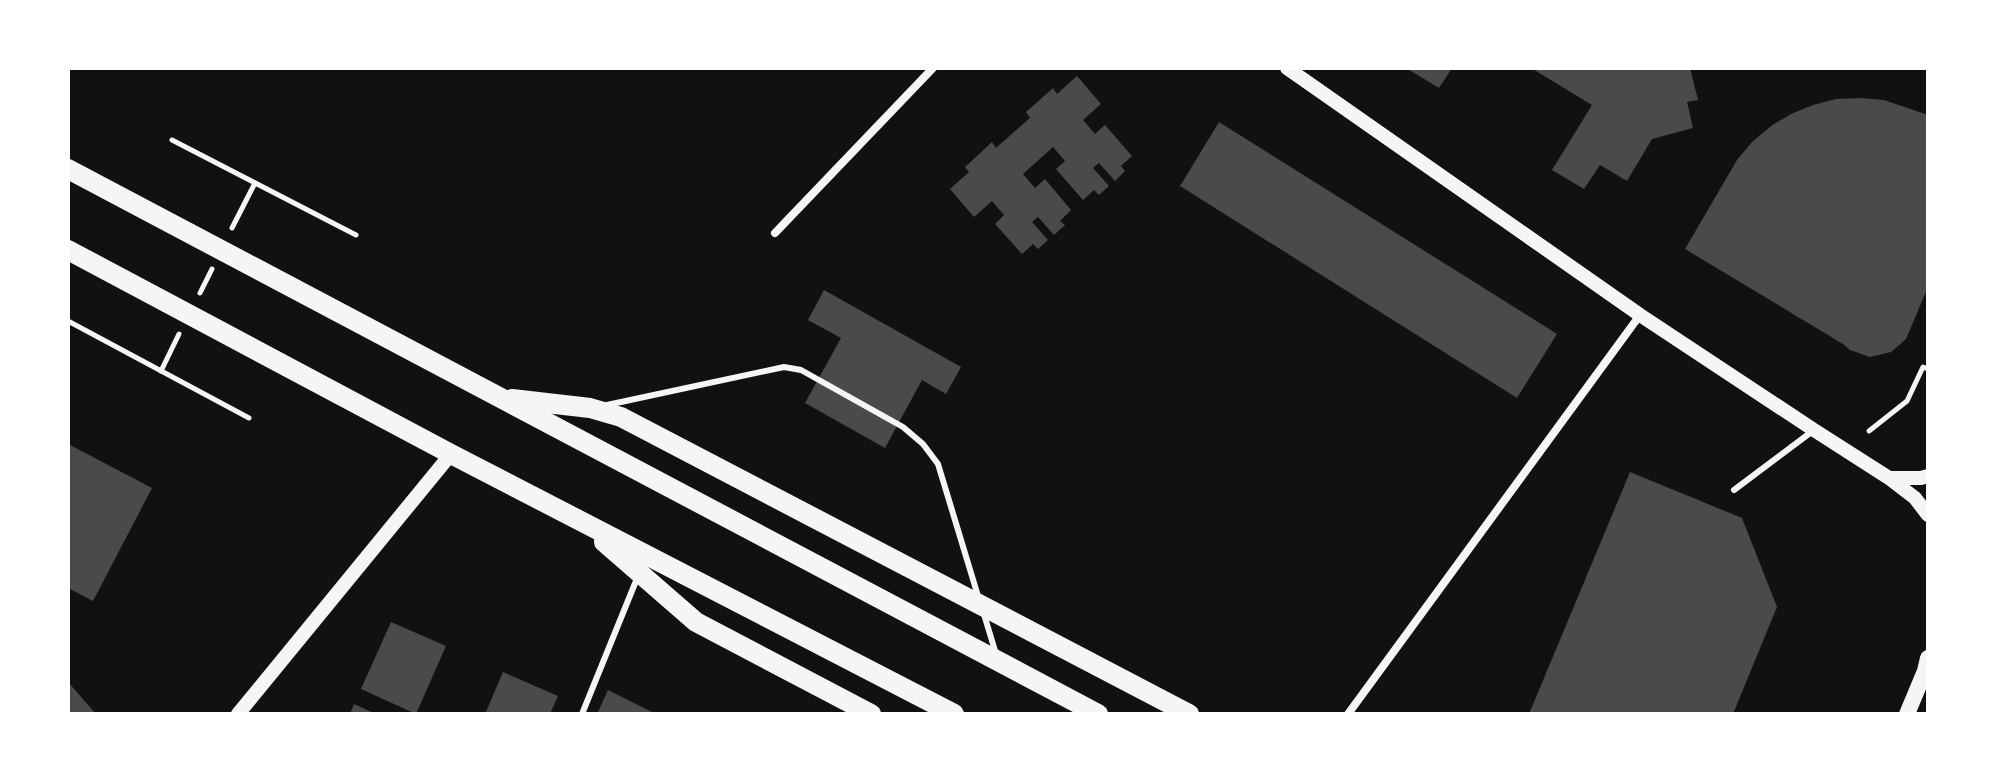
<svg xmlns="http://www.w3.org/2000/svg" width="1996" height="782" font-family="Roboto,sans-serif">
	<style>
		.building { fill: #4a4a4a }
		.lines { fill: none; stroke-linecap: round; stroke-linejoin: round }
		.path { stroke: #f5f5f5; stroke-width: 5 }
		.service { stroke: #f5f5f5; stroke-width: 6 }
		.minor { stroke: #f5f5f5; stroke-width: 8 }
		.tertiary { stroke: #f5f5f5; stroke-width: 14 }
		.secondary { stroke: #f5f5f5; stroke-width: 16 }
		.primary { stroke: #f5f5f5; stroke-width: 20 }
	</style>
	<rect width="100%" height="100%" fill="#111"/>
	<!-- building -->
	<g class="building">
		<polygon points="1406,68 1452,68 1439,88"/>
		<polygon points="1531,68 1690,68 1698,100 1687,102 1693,128 1652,139 1627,181 1600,165 1584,189 1552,170 1592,105"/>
		<polygon points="1077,76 1101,104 1083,120 1095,134 1105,125 1132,156 1121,166 1125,171 1115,181 1099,163 1093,168 1109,186 1099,195 1094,190 1083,200 1056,169 1065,161 1053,147 1023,174 1035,188 1045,179 1071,210 1060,221 1065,225 1054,235 1038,217 1032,222 1048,240 1038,249 1033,244 1022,254 995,224 1004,215 992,201 974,217 950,189 969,172 965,167 992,142 996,148 1030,118 1026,112 1053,88 1057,94"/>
		<polygon points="1860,98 1884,100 1928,115 1928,287 1906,339 1891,352 1870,357 1850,350 1843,344 1685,249 1737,160 1752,142 1771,126 1791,114 1813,105 1836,99"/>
		<polygon points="1219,122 1557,334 1517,398 1180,186"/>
		<polygon points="824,290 961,367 946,394 922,380 885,448 805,403 841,338 808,320"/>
		<polygon points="68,444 152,488 93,601 68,588"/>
		<polygon points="1630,472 1742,518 1777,607 1733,714 1529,714"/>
		<polygon points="391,622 446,646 416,714 361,689"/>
		<polygon points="503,672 558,696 550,714 485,714"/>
		<polygon points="68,682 96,714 68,714"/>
		<polygon points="608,690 656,714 597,714"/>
		<polygon points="354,704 376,714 350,714"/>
	</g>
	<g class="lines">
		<!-- path -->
		<g class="path">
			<polyline points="172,140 356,235"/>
			<polyline points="232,228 255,183"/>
			<polyline points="200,293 212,269"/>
			<polyline points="68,321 249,418"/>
			<polyline points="161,371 179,334"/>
			<polyline points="1869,431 1907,401 1923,367 1928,369"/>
		</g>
		<!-- service -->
		<g class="service">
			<polyline points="607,405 784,367 801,370 903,427 923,444 938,464 978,596"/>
			<polyline points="1734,490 1814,430"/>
			<polyline points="983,611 996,654"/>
			<polyline points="582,714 638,576"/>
		</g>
		<!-- minor -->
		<g class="minor">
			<polyline points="775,233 933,68"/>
			<polyline points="1348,714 1640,315"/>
		</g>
		<!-- tertiary -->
		<g class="tertiary">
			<polyline points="1287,68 1640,315 1814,430 1889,478 1915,498 1928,515"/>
			<polyline points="1890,478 1921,478 1928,476"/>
			<polyline points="238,714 451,454"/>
		</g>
		<!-- secondary -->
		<polyline class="secondary" points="1907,714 1925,671 1928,658"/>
		<!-- primary -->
		<g class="primary">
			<polyline points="68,169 1098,714"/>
			<polyline points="68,250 451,454 954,714"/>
			<polyline points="512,399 590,408 621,417 1189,714"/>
			<polyline points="604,542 696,622 871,714"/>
		</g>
	</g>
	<!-- border -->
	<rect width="1996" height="782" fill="none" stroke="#ffffff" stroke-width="140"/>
</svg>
